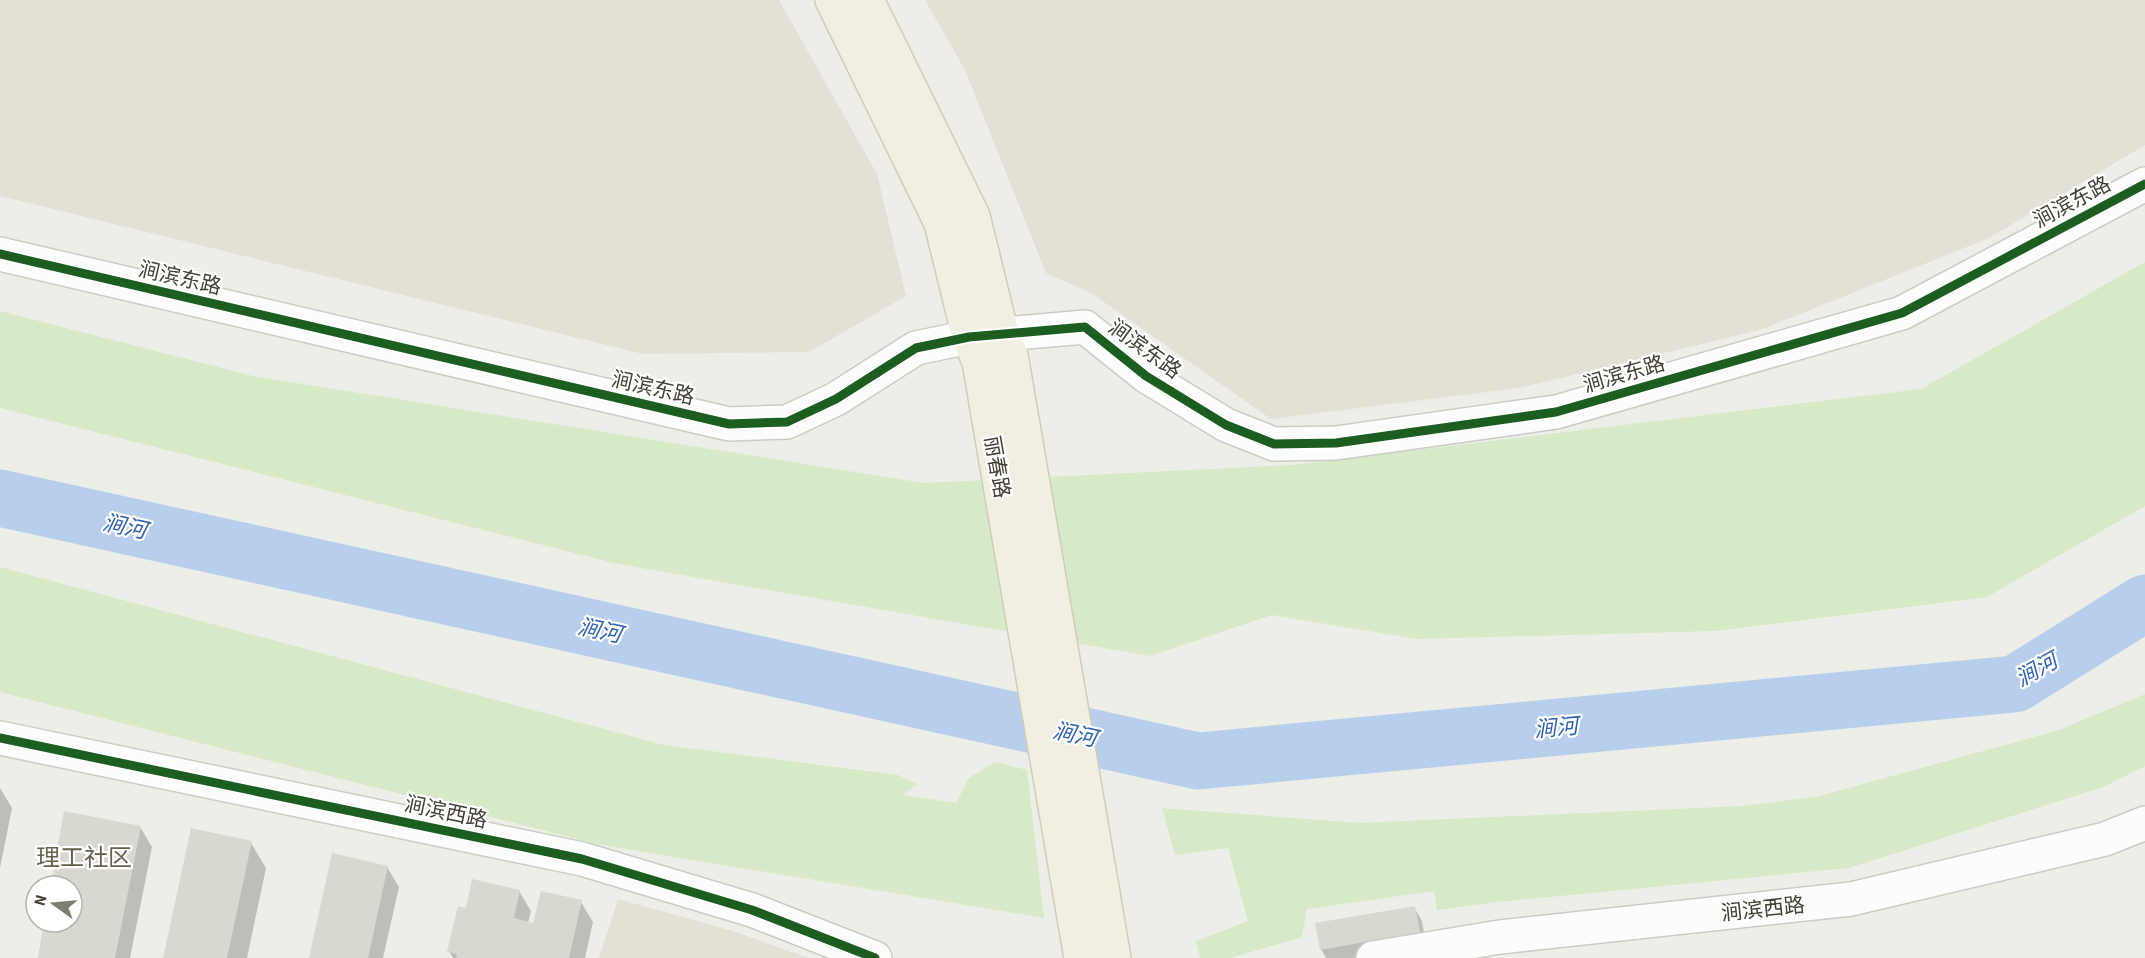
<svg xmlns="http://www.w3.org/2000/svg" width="2145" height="958" font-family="'Source Sans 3','Noto Sans SC',sans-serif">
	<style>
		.residential { fill: #e3e1d5 }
		.green { fill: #d6eac7 }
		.shadow { fill: #0003 }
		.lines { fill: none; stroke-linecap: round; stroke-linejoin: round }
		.river { stroke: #b7ceed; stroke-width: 57 }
		.building { fill: #d8d7d0 }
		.minor-casing { stroke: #cccbc5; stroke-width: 36 }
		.major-casing { stroke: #d1cdb5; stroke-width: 36 }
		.minor { stroke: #fcfcfc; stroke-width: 33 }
		.major { stroke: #f1efe2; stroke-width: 33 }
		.cycleway-casing { stroke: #fff; stroke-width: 13 }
		.cycleway { stroke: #1b5e20; stroke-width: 9 }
		.labels { text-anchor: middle; stroke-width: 4.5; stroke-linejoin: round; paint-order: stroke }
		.street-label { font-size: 21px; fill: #444034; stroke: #fff }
		.water-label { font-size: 22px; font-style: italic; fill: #2e63af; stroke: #fff }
		.quarter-label { font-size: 24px; fill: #67604b; stroke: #fff }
	</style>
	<rect width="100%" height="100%" fill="#eeeee8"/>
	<!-- residential -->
	<g class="residential">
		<polygon points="0,0 779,0 877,174 906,296 809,352 643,354 0,196"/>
		<polygon points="925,0 2145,0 2145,145 1989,238 1760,330 1519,388 1271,419 1091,293 1046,273 965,70"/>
		<polygon points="618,899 736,932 808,958 599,958"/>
	</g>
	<!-- green -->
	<g class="green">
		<polygon points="2145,262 2145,506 1987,597 1715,631 1417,639 1272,615 1150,656 618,564 0,408 0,311 253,376 924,483 1293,465 1921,389"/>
		<polygon points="0,567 664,745 898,775 917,784 903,795 956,803 969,778 995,762 1027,770 1044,918 597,844 0,692"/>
		<polygon points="2145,694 2145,766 2103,787 1849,868 1497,902 1437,910 1434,891 1307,909 1302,937 1231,958 1200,958 1196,941 1248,921 1228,848 1175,855 1162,808 1360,823 1742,806 1816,797 2059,730"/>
	</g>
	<!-- shadow -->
	<g class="shadow">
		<polygon points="0,788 12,808 0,868"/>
		<polygon points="140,827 152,847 130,958 38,958 45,922 72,922 72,886 52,886"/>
		<polygon points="251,843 266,868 247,958 165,958"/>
		<polygon points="387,867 399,887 383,958 310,958"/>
		<polygon points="519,891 531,911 528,923 534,925 581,902 593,922 585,958 453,958 449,951 467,910"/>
		<polygon points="1414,907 1422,921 1426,945 1355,958 1326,958 1321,949"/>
	</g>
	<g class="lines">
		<!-- river -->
		<polyline class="river" points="0,498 1198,761 2015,684 2145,603"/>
	</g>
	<!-- building -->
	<g class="building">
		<polygon points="64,811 141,826 115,958 38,958 44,922 72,922 72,886 51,886"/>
		<polygon points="191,828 252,841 227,958 163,958"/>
		<polygon points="332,853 388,866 368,958 309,958"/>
		<polygon points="472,879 520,890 514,918 533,923 541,891 582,900 569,958 456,958 457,954 447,952 458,906 466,908"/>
		<polygon points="1415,906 1420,932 1320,950 1315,923"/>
	</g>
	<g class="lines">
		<!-- minor casing -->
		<g class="minor-casing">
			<g id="minor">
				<polyline points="0,254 729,424 787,422 836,399 916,348 969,337 1085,327 1146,376 1226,425 1274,444 1336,443 1556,412 1902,313 2145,184"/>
				<polyline points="0,738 582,859 752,910 875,958"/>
				<polyline points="1373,958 1500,937 1851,899 2105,839 2145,823"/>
			</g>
		</g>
		<!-- major casing -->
		<g class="major-casing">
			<g id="major">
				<polyline points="832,0 941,223 969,337 979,362 1081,958"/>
				<polyline points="867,0 973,216 1001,330 1011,355 1114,958"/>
			</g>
		</g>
		<!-- minor -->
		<use href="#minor" class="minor"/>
		<!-- major -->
		<use href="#major" class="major"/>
		<!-- cycleway casing -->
		<g class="cycleway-casing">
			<g id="cycleway">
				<polyline points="0,254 729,424 787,422 836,399 916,348 969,337 1085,327 1146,376 1226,425 1274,444 1336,443 1556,412 1902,313 2145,184"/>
				<polyline points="0,738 582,859 752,910 875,958"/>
			</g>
		</g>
		<!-- cycleway -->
		<use href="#cycleway" class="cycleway"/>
	</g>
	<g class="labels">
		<!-- street labels -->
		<g class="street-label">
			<text transform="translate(2072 202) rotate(-28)" y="7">涧滨东路</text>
			<text transform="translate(180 278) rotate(13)" y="7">涧滨东路</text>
			<text transform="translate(1145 349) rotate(36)" y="7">涧滨东路</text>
			<text transform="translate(1624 374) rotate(-16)" y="7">涧滨东路</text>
			<text transform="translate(653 388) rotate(13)" y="7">涧滨东路</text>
			<text transform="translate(997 467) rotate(80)" y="7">丽春路</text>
			<text transform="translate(446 812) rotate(12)" y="7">涧滨西路</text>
			<text transform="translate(1763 909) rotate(-6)" y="7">涧滨西路</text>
		</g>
		<!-- water labels -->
		<g class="water-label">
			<text transform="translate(125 526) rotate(12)" y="8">涧河</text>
			<text transform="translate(600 630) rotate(12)" y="8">涧河</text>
			<text transform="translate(2036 669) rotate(-29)" y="8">涧河</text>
			<text transform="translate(1556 727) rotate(-5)" y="8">涧河</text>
			<text transform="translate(1075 734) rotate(12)" y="8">涧河</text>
		</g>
		<!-- quarter labels -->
		<g class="quarter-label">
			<text x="84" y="866">理工社区</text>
		</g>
	</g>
	<!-- north arrow -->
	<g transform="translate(54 904) rotate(285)"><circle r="28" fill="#ffffff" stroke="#b4b3ae" stroke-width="1.5"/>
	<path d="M0-4.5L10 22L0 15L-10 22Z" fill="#807d73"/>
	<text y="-9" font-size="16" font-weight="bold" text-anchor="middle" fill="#444034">N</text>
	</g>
</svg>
